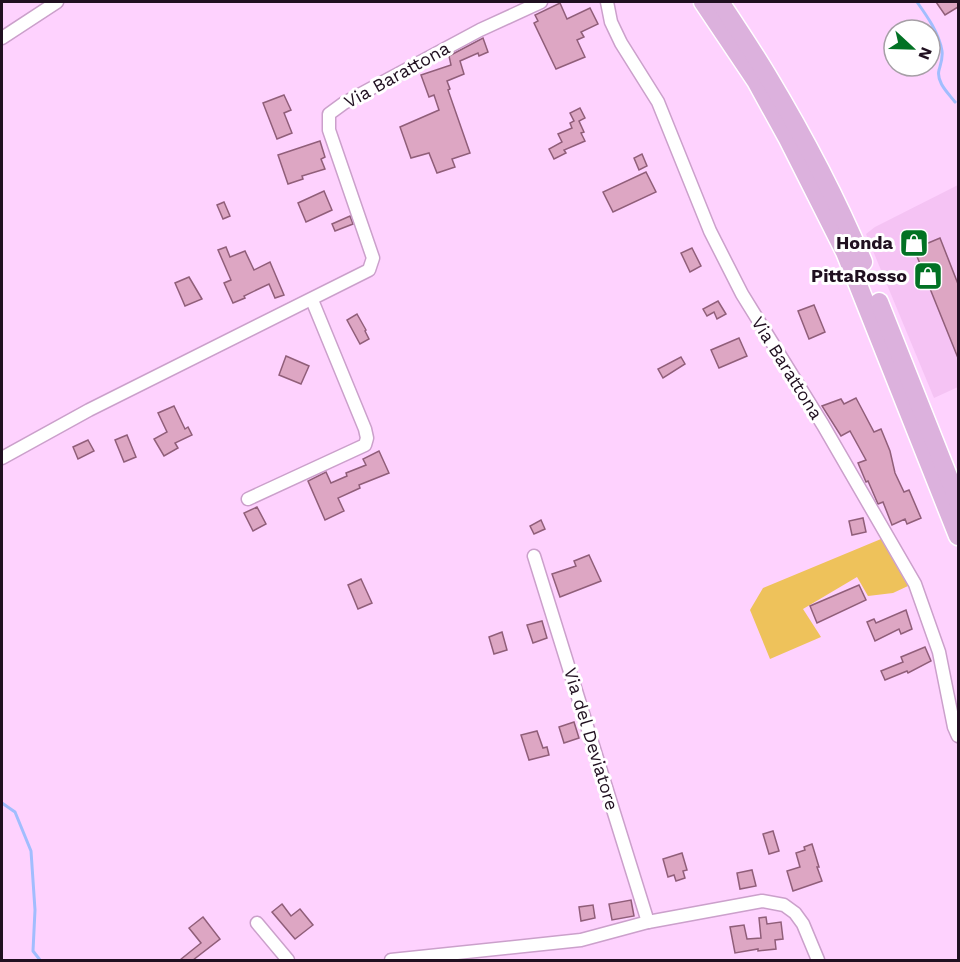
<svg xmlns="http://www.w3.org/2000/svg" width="960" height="962" font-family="'Work Sans',sans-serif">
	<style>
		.built { fill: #f5c3f4 }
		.green { fill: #eec25b }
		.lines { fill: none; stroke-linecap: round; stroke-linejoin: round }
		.stream { stroke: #a1bdfe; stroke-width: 3 }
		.building { fill: #dda6c3; stroke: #905e79; stroke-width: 1.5 }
		.minor-casing { stroke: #cba0cb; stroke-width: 15 }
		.primary-casing { stroke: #fff; stroke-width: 21 }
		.minor { stroke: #fff; stroke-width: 12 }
		.primary { stroke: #dcb1dd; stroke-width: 18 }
		.labels { text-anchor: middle; stroke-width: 6; stroke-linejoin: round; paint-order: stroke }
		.street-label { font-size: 18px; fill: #201020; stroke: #fff }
		.poi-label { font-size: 18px; font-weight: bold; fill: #201020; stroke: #fff; text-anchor: end }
	</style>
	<rect width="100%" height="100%" fill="#fed2fe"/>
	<!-- built -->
	<polygon class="built" points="958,185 958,387 934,398 866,234 875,227"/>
	<!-- green -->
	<polygon class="green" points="881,539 908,586 893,593 868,596 857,577 803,609 821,637 770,659 750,610 763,588"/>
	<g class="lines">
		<!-- stream -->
		<g class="stream">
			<path d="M917 2C927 16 939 33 942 51 943 58 941 63 939 70 936 82 948 93 955 102"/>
			<polyline points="2,803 15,812 31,851 35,910 33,951 40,960"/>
		</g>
	</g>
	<!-- building -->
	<g class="building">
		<polygon points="936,2 958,2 958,7 945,15"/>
		<polygon points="560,3 567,19 590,8 598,24 581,32 584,37 577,40 585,57 556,69 534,23 538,21 535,15"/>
		<polygon points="483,38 488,52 479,56 478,53 460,61 464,74 447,81 450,89 448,90 470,153 452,159 455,167 437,173 429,153 411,158 400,127 439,110 434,95 429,97 421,75 451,65 449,56"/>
		<polygon points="284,95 291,110 284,113 292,133 277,139 263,103"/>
		<polygon points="580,108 585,118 579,121 584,132 581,133 585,141 564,150 566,153 554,159 549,149 562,142 558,134 572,128 570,123 574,121 570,113"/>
		<polygon points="320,141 325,157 321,159 325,169 302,176 303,179 288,184 278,155"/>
		<polygon points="642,154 647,166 639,170 634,158"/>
		<polygon points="646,172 656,192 613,212 603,192"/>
		<polygon points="324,191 332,210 306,222 298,203"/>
		<polygon points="224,202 230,216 223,219 217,205"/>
		<polygon points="350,216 353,224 335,231 332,224"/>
		<polygon points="940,238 958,284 958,358 914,249"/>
		<polygon points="226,247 230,257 245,251 254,270 270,262 284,295 275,298 269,284 244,296 245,298 233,303 224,283 231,280 218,250"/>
		<polygon points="692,248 701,266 690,272 681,253"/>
		<polygon points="189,277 202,299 185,306 175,283"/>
		<polygon points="718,301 726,314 717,319 714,312 707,316 703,309"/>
		<polygon points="814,305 825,332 809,339 798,311"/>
		<polygon points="357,314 366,330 365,331 369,339 360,344 347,320"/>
		<polygon points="739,338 747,356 719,368 711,350"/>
		<polygon points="286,356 309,366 301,384 279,375"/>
		<polygon points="681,357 685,364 663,378 658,369"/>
		<polygon points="856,398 874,432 881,429 890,451 895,473 904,492 909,490 921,518 907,524 905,519 892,525 883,502 878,504 868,481 866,482 858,463 866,460 850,431 841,436 822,406 841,399 844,404"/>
		<polygon points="174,406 185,429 188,427 192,435 175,443 178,448 164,456 154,439 167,432 158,413"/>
		<polygon points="127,435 136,457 124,462 115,440"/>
		<polygon points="88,440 94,451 78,459 73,447"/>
		<polygon points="379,451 389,473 359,485 360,488 338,498 344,511 325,520 308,481 326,472 331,483 347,476 346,473 366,465 363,459"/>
		<polygon points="257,507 266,524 253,531 244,513"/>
		<polygon points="863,518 866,532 852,535 849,521"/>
		<polygon points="541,520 545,529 534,534 530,526"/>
		<polygon points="589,555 601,581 560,597 552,574 576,566 574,561"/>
		<polygon points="361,579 372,603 358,609 348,585"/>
		<polygon points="859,585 866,600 817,623 810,606"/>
		<polygon points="906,610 912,629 901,634 899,629 875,641 867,622 874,619 876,623"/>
		<polygon points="542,621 547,638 533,643 527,625"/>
		<polygon points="502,632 507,650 494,654 489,637"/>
		<polygon points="925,647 931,661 908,673 907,671 885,680 881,671 903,662 901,657"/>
		<polygon points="574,722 579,738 564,743 559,727"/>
		<polygon points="537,731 543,748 547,747 549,755 529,760 521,735"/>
		<polygon points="773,831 779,851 769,854 763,834"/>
		<polygon points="812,844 819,867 817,867 822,881 793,891 787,871 800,867 796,853 805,850 804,847"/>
		<polygon points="682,853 687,870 683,871 685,878 676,881 674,875 668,877 663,859"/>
		<polygon points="752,870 756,886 740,889 737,873"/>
		<polygon points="631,900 634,916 612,920 609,904"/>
		<polygon points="282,904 291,916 300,909 313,925 295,939 272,912"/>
		<polygon points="593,905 595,918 581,921 579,907"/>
		<polygon points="203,917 220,939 193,960 180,960 201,943 189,928"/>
		<polygon points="766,917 767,924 781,922 783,939 775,940 776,949 758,951 758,949 735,953 730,927 744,925 747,939 761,938 759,918"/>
	</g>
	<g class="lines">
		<!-- minor casing -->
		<g class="minor-casing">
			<g id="minor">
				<polyline points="607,2 611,22 621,43 658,102 710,231 742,294 823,425 915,584 939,652 954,727 958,736"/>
				<polyline points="2,38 57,2"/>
				<polyline points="2,458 89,410 369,270 373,258 329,130 329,114 344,103 480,30 541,2"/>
				<polyline points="248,499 365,445 367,438 365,429 312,300"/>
				<polyline points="534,556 648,922"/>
				<polyline points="257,923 288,960"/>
				<polyline points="391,960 581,940 648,922 762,901 784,905 795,913 803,924 818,960"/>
			</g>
		</g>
		<!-- primary casing -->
		<g class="primary-casing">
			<g id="primary">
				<polyline points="703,2 756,81 788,139 845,252 958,536"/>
				<path d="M720 2C736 26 752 50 767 75 803 135 836 197 863 262"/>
				<polyline points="879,302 958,501"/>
			</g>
		</g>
		<!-- minor -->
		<use href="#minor" class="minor"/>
		<!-- primary -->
		<use href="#primary" class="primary"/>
	</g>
	<!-- icons -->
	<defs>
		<g id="shop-square" transform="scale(1.5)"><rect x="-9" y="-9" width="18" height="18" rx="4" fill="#027224" stroke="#fff"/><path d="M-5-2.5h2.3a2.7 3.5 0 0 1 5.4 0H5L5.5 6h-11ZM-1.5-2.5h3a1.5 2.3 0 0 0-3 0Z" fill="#fff"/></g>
	</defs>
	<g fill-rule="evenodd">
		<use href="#shop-square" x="914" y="243"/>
		<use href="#shop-square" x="928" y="276"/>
	</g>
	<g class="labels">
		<!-- street labels -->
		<g class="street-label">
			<text transform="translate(397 75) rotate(-29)" y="6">Via Barattona</text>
			<text transform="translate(787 368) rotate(58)" y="6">Via Barattona</text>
			<text transform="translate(591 739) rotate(73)" y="6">Via del Deviatore</text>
		</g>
		<!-- poi labels -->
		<g class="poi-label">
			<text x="893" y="249">Honda</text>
			<text x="907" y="282">PittaRosso</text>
		</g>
	</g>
	<!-- border -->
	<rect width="960" height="962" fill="none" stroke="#201020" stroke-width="6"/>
	<!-- north arrow -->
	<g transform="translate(912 48) rotate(112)"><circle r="28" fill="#ffffff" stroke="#a69fa6" stroke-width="1.5"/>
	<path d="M0-4.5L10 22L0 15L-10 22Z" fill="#027224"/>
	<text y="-9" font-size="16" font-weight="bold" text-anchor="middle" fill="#201020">N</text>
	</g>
</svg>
